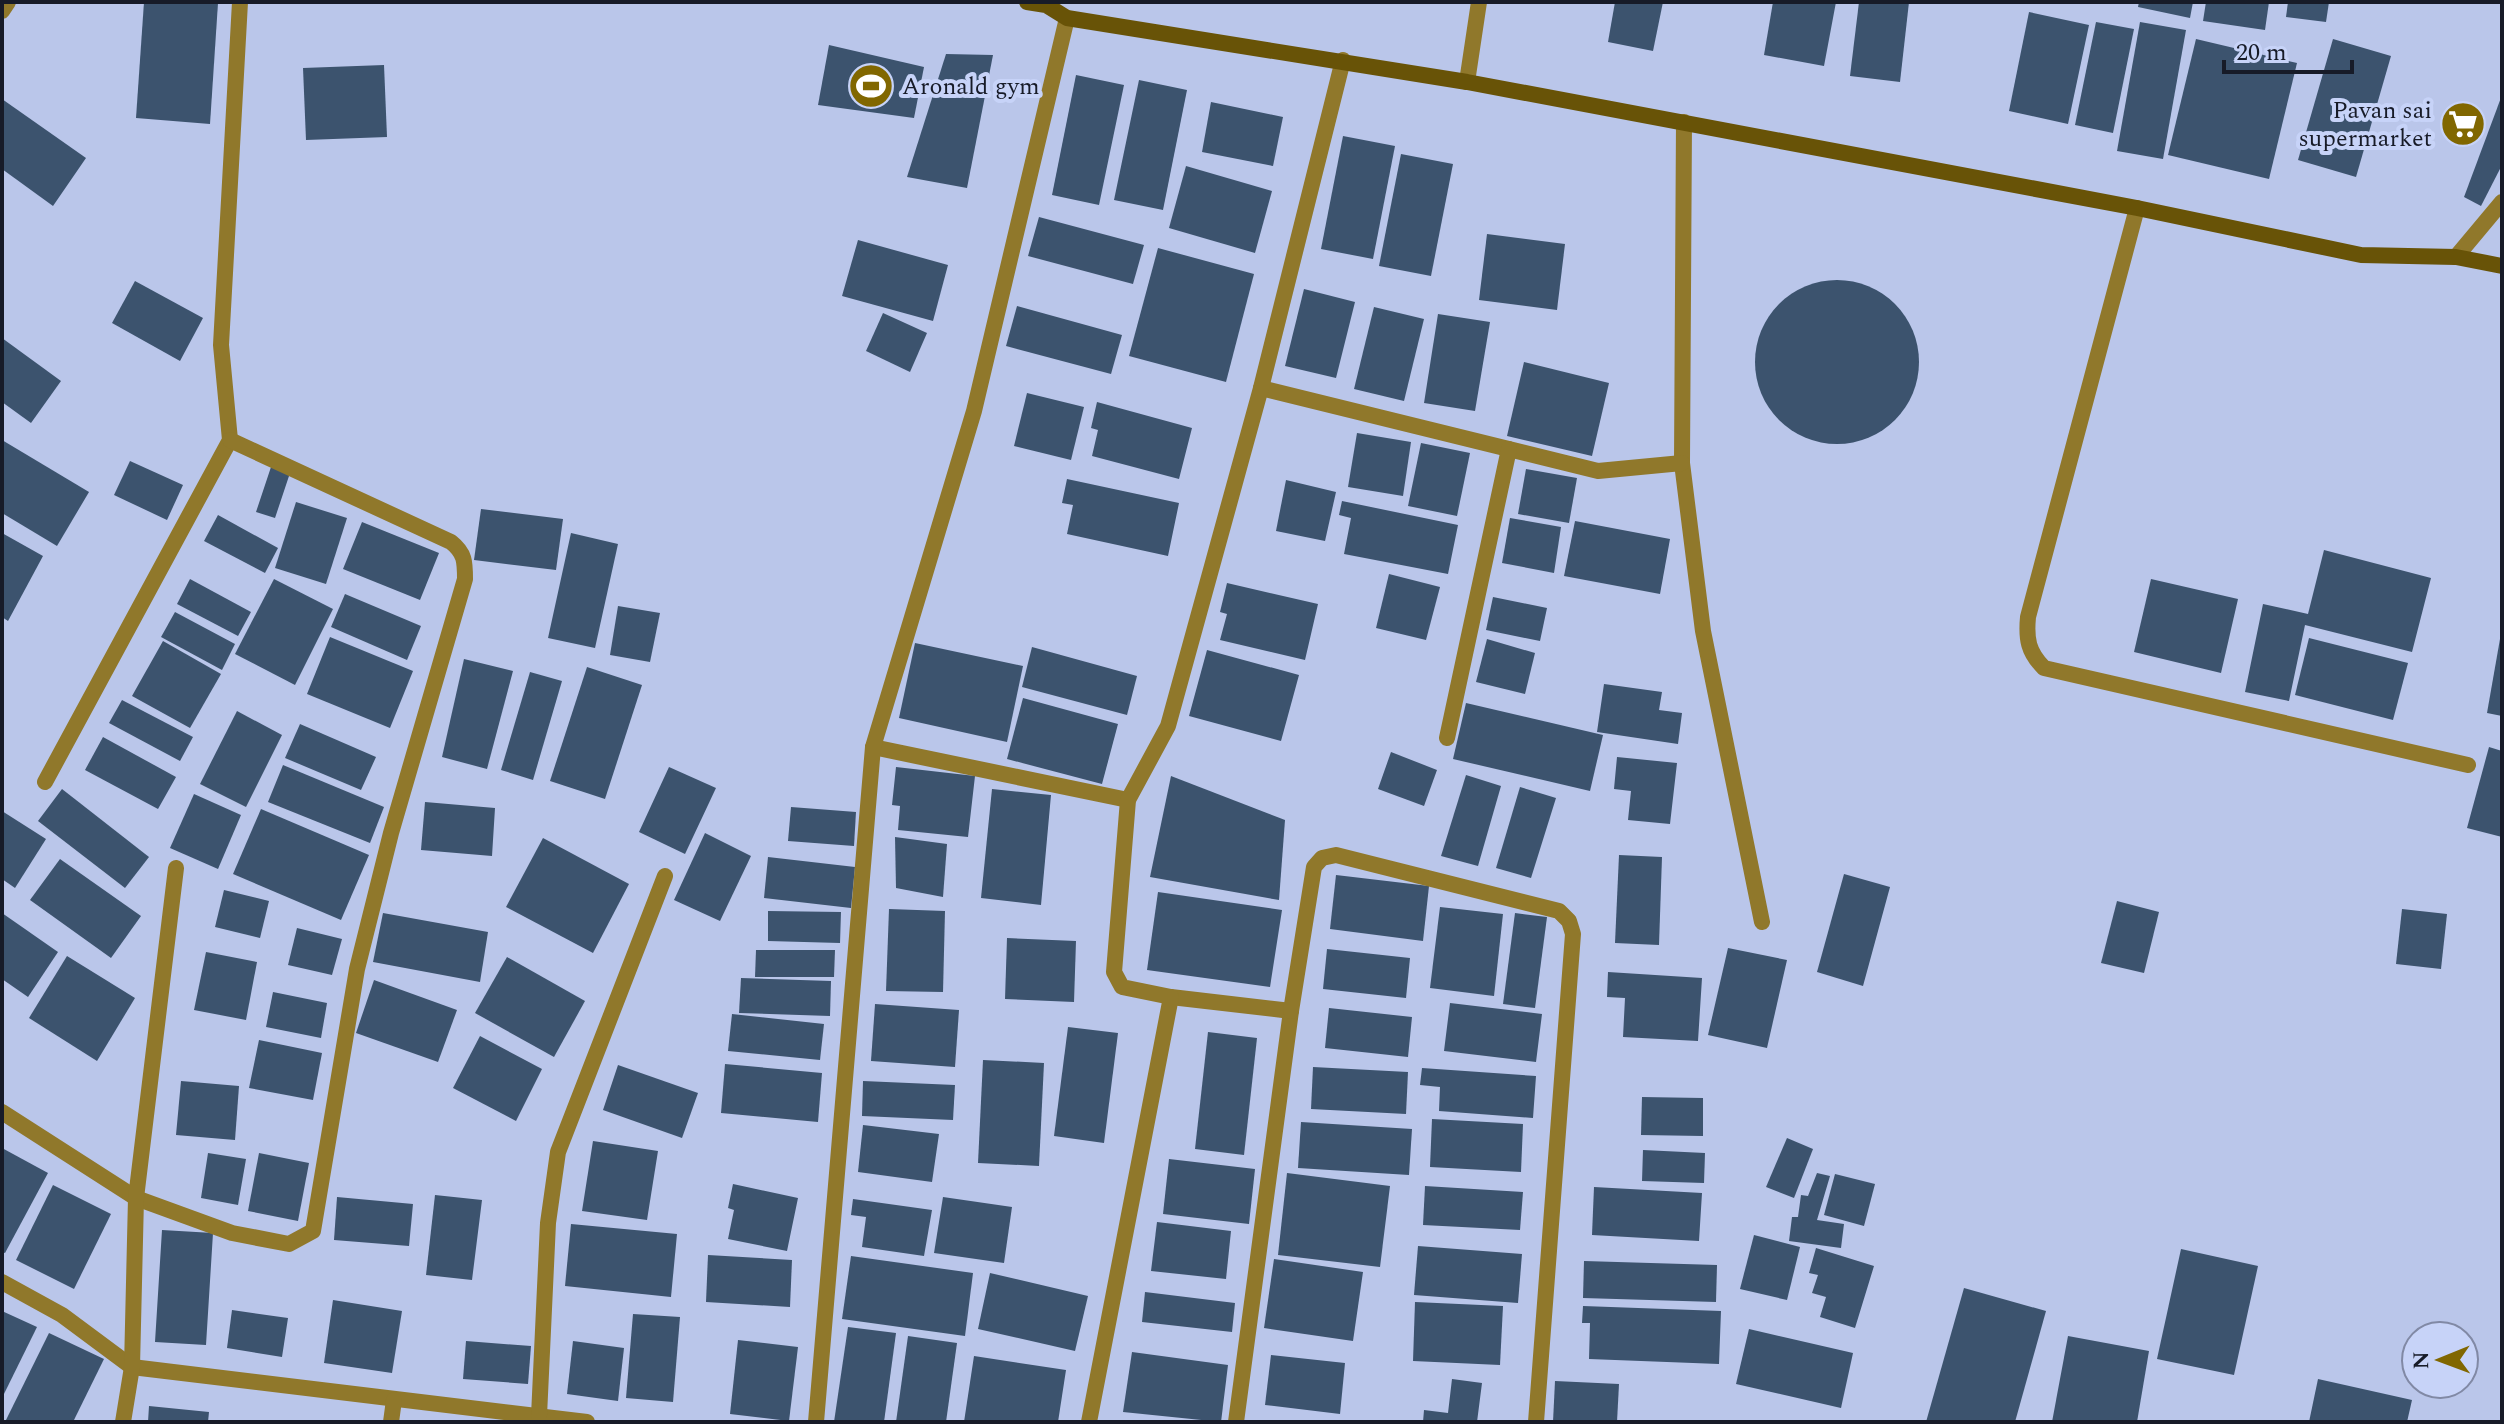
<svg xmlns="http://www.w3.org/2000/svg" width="2504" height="1424" font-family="Spectral,serif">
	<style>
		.building { fill: #3c536e }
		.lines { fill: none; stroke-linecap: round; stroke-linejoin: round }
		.street { stroke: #90782b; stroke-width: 16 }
		.secondary { stroke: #685307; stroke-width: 16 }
		.labels { text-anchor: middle; stroke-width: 8; stroke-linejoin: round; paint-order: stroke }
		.poi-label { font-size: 24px; fill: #171b28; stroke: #c7d3f8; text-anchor: start }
	</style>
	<rect width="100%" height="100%" fill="#bac6ea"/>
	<!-- building -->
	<g class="building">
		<polygon points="144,2 218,3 210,124 136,118"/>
		<polygon points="1615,2 1663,2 1653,51 1608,42"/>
		<polygon points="1773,2 1836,2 1824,66 1764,55"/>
		<polygon points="1859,2 1909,2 1900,82 1850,76"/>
		<polygon points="2139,2 2193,2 2190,18 2138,7"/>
		<polygon points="2206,2 2269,2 2265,30 2203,21"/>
		<polygon points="2288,2 2329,2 2326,22 2286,17"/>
		<polygon points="2029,12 2089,25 2068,124 2009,111"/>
		<polygon points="2096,22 2134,29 2113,133 2075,125"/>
		<polygon points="2140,22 2186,30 2163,159 2117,151"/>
		<polygon points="2196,39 2297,63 2269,179 2168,155"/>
		<polygon points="2333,39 2391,56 2356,177 2298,160"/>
		<polygon points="829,45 924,67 914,118 818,105"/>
		<polygon points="946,54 993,55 967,188 907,177"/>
		<polygon points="384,65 387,137 306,140 303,68"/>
		<polygon points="1076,75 1124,85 1099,205 1052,195"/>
		<polygon points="1139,80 1187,90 1163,210 1114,200"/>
		<polygon points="2502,95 2502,165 2481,206 2464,197"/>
		<polygon points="2,99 86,158 53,206 2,169"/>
		<polygon points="1211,102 1283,117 1273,166 1202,152"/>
		<polygon points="1343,136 1395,146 1373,259 1321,249"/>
		<polygon points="1401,154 1453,164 1431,276 1379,266"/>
		<polygon points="1186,166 1272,191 1255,253 1169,228"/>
		<polygon points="1039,217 1144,245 1133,284 1028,256"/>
		<polygon points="1487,234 1565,244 1557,310 1479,300"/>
		<polygon points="858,240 948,265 933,321 842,296"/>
		<polygon points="1158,248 1254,274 1226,382 1129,356"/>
		<circle cx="1837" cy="362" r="82"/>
		<polygon points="135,281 203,318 180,361 112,323"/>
		<polygon points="1304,289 1355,302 1336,378 1285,366"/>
		<polygon points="1017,306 1122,335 1111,374 1006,346"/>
		<polygon points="1374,307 1424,319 1404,401 1354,389"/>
		<polygon points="883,313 927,333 910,372 866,351"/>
		<polygon points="1438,314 1490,322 1475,411 1424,403"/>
		<polygon points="2,338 61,381 31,423 2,402"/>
		<polygon points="1524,362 1609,383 1592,456 1507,436"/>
		<polygon points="1027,393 1084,407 1071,460 1014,446"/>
		<polygon points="1097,402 1192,428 1179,479 1092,456 1098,430 1091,428"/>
		<polygon points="1357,433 1411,442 1403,496 1348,487"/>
		<polygon points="2,440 89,492 57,546 2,513"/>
		<polygon points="1421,443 1470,453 1457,516 1408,506"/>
		<polygon points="130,461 183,485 167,520 114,495"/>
		<polygon points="271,467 290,473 275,518 256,512"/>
		<polygon points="1526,469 1577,478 1569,523 1518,514"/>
		<polygon points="1067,479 1179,503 1168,556 1067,534 1073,505 1062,503"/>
		<polygon points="1286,480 1336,492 1325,541 1276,531"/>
		<polygon points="1342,501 1458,525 1448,574 1344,554 1351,518 1339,515"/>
		<polygon points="296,502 347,518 326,584 275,568"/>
		<polygon points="481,509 563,519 556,570 474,560"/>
		<polygon points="218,515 278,548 265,573 204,541"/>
		<polygon points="1510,518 1561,527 1554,573 1502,563"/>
		<polygon points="1575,521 1670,539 1660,594 1564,576"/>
		<polygon points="362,522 439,553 420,600 343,569"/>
		<polygon points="2,533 43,556 8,621 2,617"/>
		<polygon points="571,533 618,544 595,648 548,638"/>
		<polygon points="2324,550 2431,578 2412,652 2305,625 2289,701 2245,692 2263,604 2308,614"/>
		<polygon points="1389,574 1440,587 1426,640 1376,628"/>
		<polygon points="190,579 251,612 238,636 177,604"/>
		<polygon points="274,579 333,609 295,685 235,654"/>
		<polygon points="2151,579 2238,599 2221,673 2134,652"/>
		<polygon points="1227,583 1318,604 1305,660 1220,640 1227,614 1220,612"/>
		<polygon points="345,594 421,626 407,660 331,627"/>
		<polygon points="1493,597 1547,608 1540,641 1486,630"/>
		<polygon points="618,606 660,613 650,662 610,655"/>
		<polygon points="175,612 235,644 222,670 161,637"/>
		<polygon points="330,637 413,671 390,728 307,694"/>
		<polygon points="2309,638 2408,663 2393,720 2295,695"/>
		<polygon points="1487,639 1535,653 1525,694 1476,682"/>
		<polygon points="2500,639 2502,639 2502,716 2487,713"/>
		<polygon points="163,641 221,674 190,728 132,696"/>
		<polygon points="915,643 1023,666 1007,742 899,718"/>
		<polygon points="1032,647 1137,676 1127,715 1022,687"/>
		<polygon points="1207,650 1299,675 1281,741 1189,716"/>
		<polygon points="464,659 513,671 487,769 442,757"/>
		<polygon points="587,667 642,685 605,799 550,781"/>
		<polygon points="530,672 562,681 533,780 501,770"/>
		<polygon points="1604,684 1662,692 1659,710 1682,713 1678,744 1597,732"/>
		<polygon points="1023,698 1118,724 1102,784 1007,759"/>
		<polygon points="122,700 193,737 180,761 109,723"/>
		<polygon points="1466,703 1603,735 1590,791 1453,759"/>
		<polygon points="237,711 282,735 246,807 200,784"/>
		<polygon points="300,724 376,757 361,790 285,758"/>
		<polygon points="103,737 176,777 158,809 85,770"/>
		<polygon points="2489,747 2502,751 2502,837 2467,828"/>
		<polygon points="1391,752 1437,770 1424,806 1378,789"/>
		<polygon points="1617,757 1677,763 1670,824 1628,820 1631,791 1614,789"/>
		<polygon points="283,765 384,807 370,843 268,802"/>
		<polygon points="669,767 716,788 685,854 639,832"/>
		<polygon points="896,767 975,776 968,837 898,830 900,806 892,805"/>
		<polygon points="1466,775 1501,786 1478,866 1441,856"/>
		<polygon points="1171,776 1285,820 1279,900 1150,877"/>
		<polygon points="1520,787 1556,798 1531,878 1496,868"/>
		<polygon points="62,789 149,857 125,888 38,821"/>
		<polygon points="992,789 1051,795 1041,905 981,898"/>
		<polygon points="194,794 241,815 218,869 170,848"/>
		<polygon points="425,802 495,808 492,856 421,850"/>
		<polygon points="791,807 856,812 854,846 788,841"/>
		<polygon points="261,809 369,855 341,920 233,874"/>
		<polygon points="2,811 46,839 15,888 2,879"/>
		<polygon points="705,833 751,856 720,921 674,900"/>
		<polygon points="895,837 947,844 943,897 896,888"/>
		<polygon points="543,838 629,884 593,953 506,907"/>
		<polygon points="1619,855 1662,857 1659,945 1615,943"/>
		<polygon points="768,857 855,867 851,908 764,898"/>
		<polygon points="60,859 141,916 111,958 30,900"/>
		<polygon points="1844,874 1890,887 1863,986 1817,972"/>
		<polygon points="1336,875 1429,886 1423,941 1330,929"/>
		<polygon points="224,890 269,901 260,938 215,927"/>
		<polygon points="1158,892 1282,910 1270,987 1147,970"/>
		<polygon points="2117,901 2159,912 2144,973 2101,963"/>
		<polygon points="1440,907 1503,914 1494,996 1430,988"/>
		<polygon points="889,909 945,911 943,992 886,991"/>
		<polygon points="2402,909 2447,914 2441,969 2396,964"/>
		<polygon points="768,911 841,912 840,943 768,941"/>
		<polygon points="2,913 58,952 28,997 2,979"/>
		<polygon points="383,913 488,932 480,982 373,962"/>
		<polygon points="1515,913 1547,917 1535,1008 1503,1004"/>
		<polygon points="297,928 342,939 332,975 288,965"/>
		<polygon points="1007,938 1076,941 1074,1002 1005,999"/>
		<polygon points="1728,948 1787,960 1767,1048 1708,1035"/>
		<polygon points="1327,949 1410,958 1406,998 1323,989"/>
		<polygon points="756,950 835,950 834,977 755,977"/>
		<polygon points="206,952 257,962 246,1020 194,1010"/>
		<polygon points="67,956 135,998 97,1061 29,1018"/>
		<polygon points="507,957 585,1001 554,1057 475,1013"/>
		<polygon points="1608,972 1702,978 1698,1041 1623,1037 1625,998 1607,997"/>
		<polygon points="741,978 831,981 830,1016 739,1013"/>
		<polygon points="374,980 457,1010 438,1062 356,1033"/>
		<polygon points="273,992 327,1003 321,1038 266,1027"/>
		<polygon points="1450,1003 1542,1014 1536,1062 1444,1051"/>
		<polygon points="875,1004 959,1010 955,1067 871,1061"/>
		<polygon points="1329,1008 1412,1017 1408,1057 1325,1048"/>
		<polygon points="732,1014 824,1024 820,1060 728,1051"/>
		<polygon points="1068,1027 1118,1033 1104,1143 1054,1136"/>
		<polygon points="1208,1032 1257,1038 1244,1155 1195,1149"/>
		<polygon points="480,1036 542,1069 516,1121 453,1088"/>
		<polygon points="259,1040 322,1053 313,1100 249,1088"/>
		<polygon points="983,1060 1044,1063 1039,1166 978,1163"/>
		<polygon points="725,1064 822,1073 818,1122 721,1113"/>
		<polygon points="618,1065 698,1093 682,1138 603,1110"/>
		<polygon points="1313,1067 1408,1072 1406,1114 1311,1109"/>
		<polygon points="1422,1068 1536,1076 1533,1118 1439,1111 1440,1087 1420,1085"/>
		<polygon points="181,1081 239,1086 235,1140 176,1135"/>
		<polygon points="863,1081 955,1085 953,1120 862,1116"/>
		<polygon points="1642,1097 1703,1098 1703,1136 1641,1135"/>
		<polygon points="1432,1119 1523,1124 1521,1172 1430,1167"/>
		<polygon points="1301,1122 1412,1129 1409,1175 1298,1168"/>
		<polygon points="863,1125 939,1134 932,1182 858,1172"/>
		<polygon points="1787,1138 1813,1149 1794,1198 1766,1187"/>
		<polygon points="593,1141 658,1151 647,1220 582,1211"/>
		<polygon points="2,1148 48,1173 5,1253 2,1252"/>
		<polygon points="1643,1150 1705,1153 1704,1183 1642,1181"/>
		<polygon points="208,1153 246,1159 238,1205 201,1198"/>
		<polygon points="259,1153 309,1163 298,1221 248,1211"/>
		<polygon points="1169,1159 1255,1169 1249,1224 1163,1214"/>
		<polygon points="1287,1173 1390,1186 1380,1267 1278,1255"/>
		<polygon points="1817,1173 1830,1176 1817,1220 1844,1224 1841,1248 1789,1241 1792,1217 1798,1217 1801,1195 1808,1196"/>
		<polygon points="1835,1174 1875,1184 1864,1226 1824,1215"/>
		<polygon points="733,1184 798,1198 787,1251 728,1239 734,1210 728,1208"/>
		<polygon points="53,1185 111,1214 74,1289 16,1260"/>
		<polygon points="1425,1186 1523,1192 1520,1230 1423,1225"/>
		<polygon points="1594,1187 1702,1193 1699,1241 1592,1235"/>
		<polygon points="435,1195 482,1200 472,1280 426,1275"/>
		<polygon points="337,1197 413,1204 409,1246 334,1240"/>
		<polygon points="943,1197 1012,1207 1004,1263 934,1253"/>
		<polygon points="853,1199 932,1210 924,1256 862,1247 866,1217 851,1215"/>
		<polygon points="1157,1222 1231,1231 1226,1279 1151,1271"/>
		<polygon points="571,1224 677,1234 671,1297 565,1286"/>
		<polygon points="162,1230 213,1233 206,1345 155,1342"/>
		<polygon points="1754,1235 1800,1247 1787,1300 1740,1289"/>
		<polygon points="1418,1246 1522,1254 1518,1303 1414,1295"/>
		<polygon points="1816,1248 1874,1266 1855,1328 1820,1317 1826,1297 1812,1293 1818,1275 1809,1273"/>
		<polygon points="2181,1249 2258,1266 2234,1375 2157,1359"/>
		<polygon points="708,1255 792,1260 790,1307 706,1302"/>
		<polygon points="851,1256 973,1273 965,1336 842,1319"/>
		<polygon points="1274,1259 1363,1272 1353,1341 1264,1328"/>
		<polygon points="1584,1261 1717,1265 1716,1302 1583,1298"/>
		<polygon points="990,1273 1088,1296 1075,1351 978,1329"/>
		<polygon points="1964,1288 2046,1311 2015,1422 1926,1422"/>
		<polygon points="1145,1292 1235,1303 1232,1332 1142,1322"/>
		<polygon points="333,1300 402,1311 392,1373 324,1363"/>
		<polygon points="1415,1302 1503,1306 1500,1365 1413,1361"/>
		<polygon points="1583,1306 1721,1311 1719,1364 1589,1359 1590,1323 1582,1323"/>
		<polygon points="232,1310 288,1318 282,1357 227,1348"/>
		<polygon points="2,1311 37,1327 2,1398"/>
		<polygon points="633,1314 680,1317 673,1402 626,1398"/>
		<polygon points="848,1327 896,1333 884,1422 834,1422"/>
		<polygon points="1749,1329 1853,1353 1841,1408 1736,1384"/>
		<polygon points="49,1333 104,1359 73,1422 5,1422"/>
		<polygon points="908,1336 957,1343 946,1422 896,1422"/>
		<polygon points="2068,1336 2149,1351 2137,1422 2052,1422"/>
		<polygon points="738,1340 798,1347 789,1421 730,1414"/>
		<polygon points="466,1341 531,1346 528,1384 463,1379"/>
		<polygon points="573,1341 624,1348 618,1401 567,1394"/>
		<polygon points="1132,1352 1228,1365 1221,1422 1123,1412"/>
		<polygon points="1271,1355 1345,1363 1340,1414 1265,1405"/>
		<polygon points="974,1356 1066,1370 1058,1422 964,1422"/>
		<polygon points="1452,1379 1482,1383 1477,1422 1423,1422 1424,1410 1448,1413"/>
		<polygon points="2318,1379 2412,1400 2407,1422 2309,1422"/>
		<polygon points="1555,1381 1619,1384 1617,1422 1553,1422"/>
		<polygon points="149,1406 209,1412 208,1422 148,1422"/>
	</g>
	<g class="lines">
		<!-- street -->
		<g class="street">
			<polyline points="2,11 8,2"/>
			<polyline points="1467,82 1479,2"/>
			<polyline points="1684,122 1682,463 1703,631 1762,922"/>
			<path d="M2137 208 2028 617C2026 639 2028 652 2044 668L2468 765"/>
			<polyline points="2456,257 2502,202"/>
			<polyline points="1261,388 1598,471 1682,463"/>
			<polyline points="1447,738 1509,449"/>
			<polyline points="873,747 1128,800"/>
			<polyline points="45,782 230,440 221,345 240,2"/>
			<polyline points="1171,997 1291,1011 1236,1422"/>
			<polyline points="1291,1011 1314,867 1322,858 1336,855 1559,911 1569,921 1573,934 1536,1422"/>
			<path d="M2 1112 136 1198 232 1233 289 1244 313 1231 357 969 391 833 465 579C465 562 465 553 451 542L230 440"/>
			<polyline points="2,1282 62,1315 132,1367 587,1422"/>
			<polyline points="539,1416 548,1223 558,1152 665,876"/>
			<polyline points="123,1422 132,1367 136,1198 176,868"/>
			<polyline points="391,1422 394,1400"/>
			<polyline points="816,1422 873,747 974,411 1067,18"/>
			<polyline points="1089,1422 1171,997 1122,987 1114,972 1128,800 1168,726 1261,388 1343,60"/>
		</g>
		<!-- secondary -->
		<polyline class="secondary" points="1027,2 1046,5 1067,18 1467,82 2137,208 2361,255 2456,257 2502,266"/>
	</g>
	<!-- icons -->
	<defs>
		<g id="stadium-disc" transform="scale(2.3)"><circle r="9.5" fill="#816700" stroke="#c7d3f8"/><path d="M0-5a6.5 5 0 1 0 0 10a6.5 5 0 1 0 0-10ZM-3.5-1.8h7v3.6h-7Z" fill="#fff"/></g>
		<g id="supermarket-disc" transform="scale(2.3)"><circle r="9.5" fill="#816700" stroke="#c7d3f8"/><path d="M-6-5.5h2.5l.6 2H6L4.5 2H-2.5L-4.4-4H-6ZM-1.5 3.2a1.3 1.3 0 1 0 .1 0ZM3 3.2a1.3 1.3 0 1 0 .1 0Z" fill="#fff"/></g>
	</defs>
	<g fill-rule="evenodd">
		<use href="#stadium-disc" x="871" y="86"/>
		<use href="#supermarket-disc" x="2463" y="124"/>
	</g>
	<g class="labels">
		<!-- poi labels -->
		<g class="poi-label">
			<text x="902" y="94">Aronald gym</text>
			<text x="2432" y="118" text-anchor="end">Pavan sai<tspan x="2432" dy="28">supermarket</tspan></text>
		</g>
	</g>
	<!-- border -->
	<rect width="2504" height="1424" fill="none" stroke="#171b28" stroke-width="8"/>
	<!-- north arrow -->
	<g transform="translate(2440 1360) rotate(269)"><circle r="38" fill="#c7d3f8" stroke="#8189a5" stroke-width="2"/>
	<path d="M0-6L14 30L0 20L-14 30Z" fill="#816700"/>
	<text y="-12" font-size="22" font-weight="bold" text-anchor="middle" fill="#171b28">N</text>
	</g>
	<!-- scale -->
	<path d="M2224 60v12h128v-12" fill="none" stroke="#171b28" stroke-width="4"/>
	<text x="2236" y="60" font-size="24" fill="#171b28" stroke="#c7d3f8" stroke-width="6" paint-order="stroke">20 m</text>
</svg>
